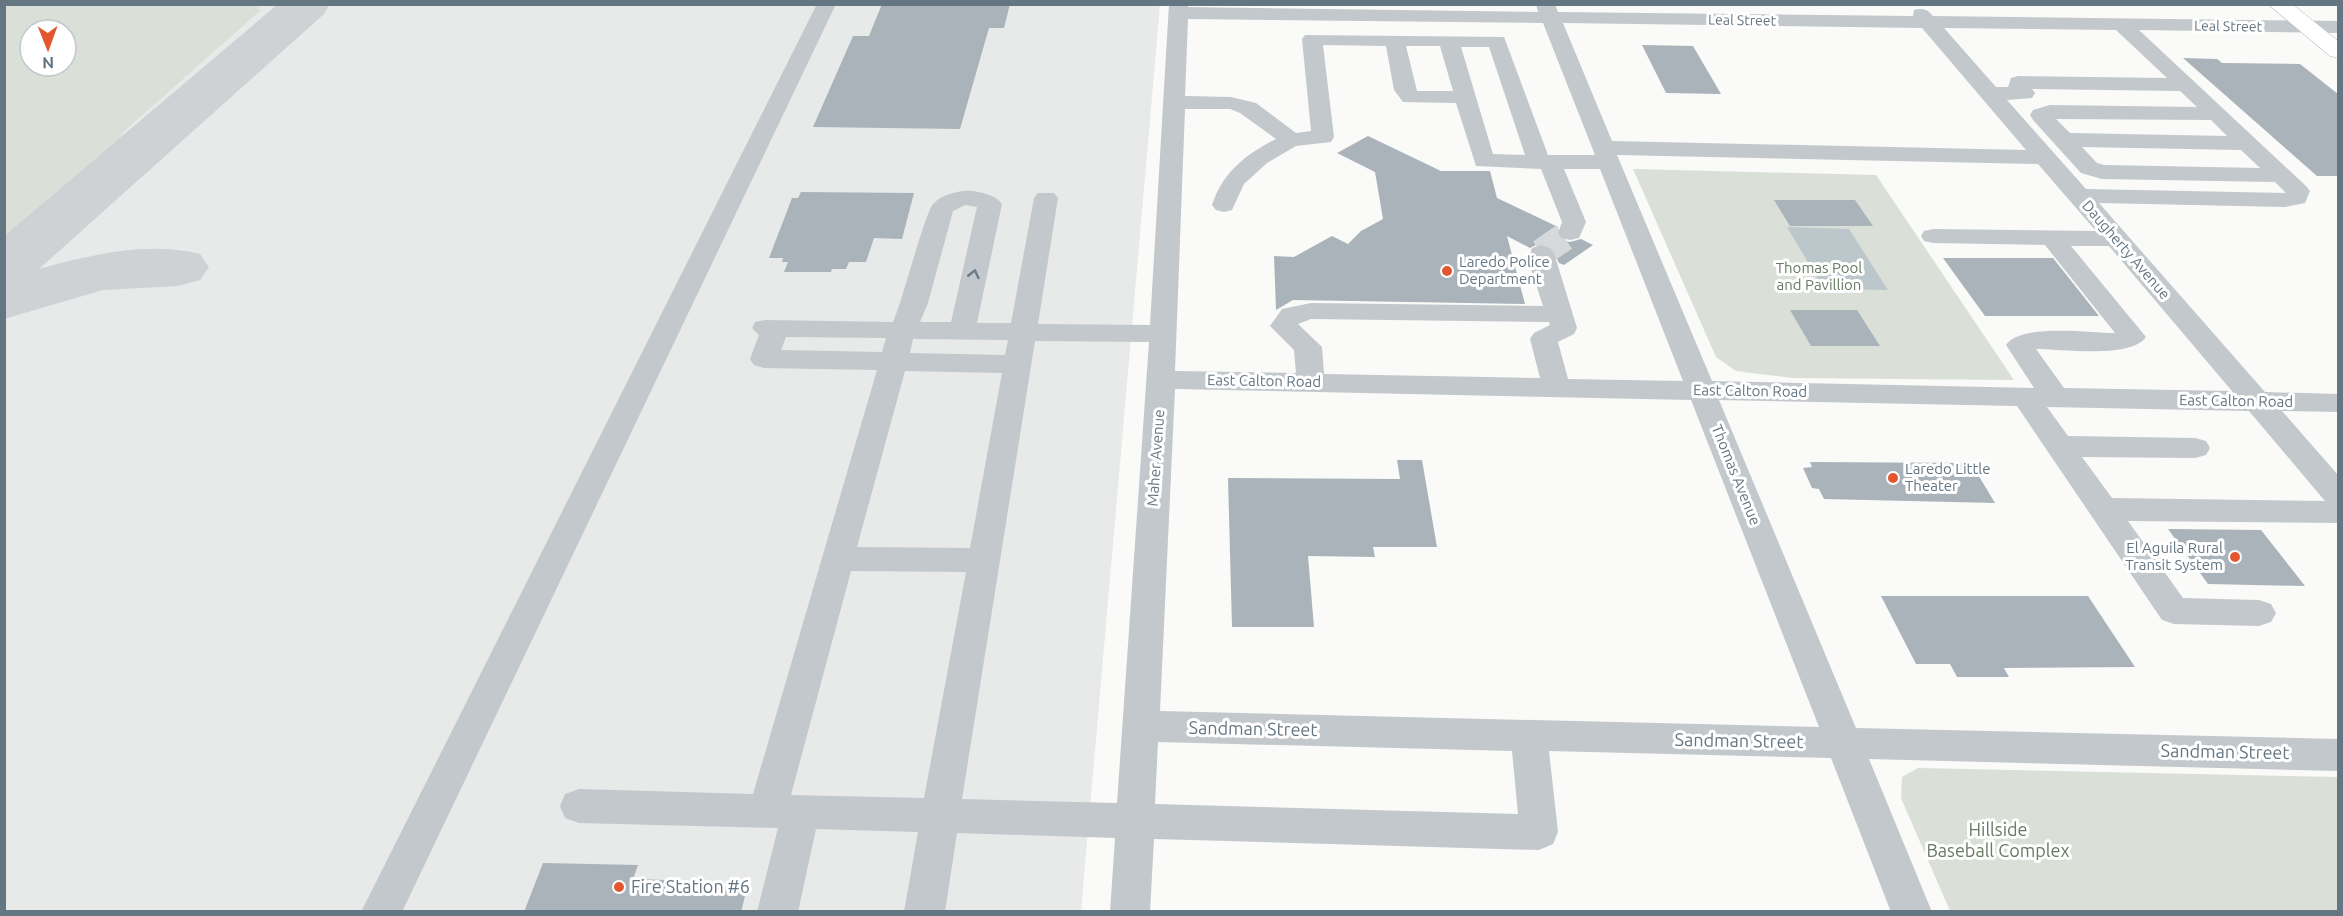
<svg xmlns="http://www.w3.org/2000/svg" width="2343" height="916" font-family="Ubuntu,sans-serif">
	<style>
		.built { fill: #e8e9e9; fill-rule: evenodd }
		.green { fill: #dadfd7; fill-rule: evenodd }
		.water { fill: #bbc7cb }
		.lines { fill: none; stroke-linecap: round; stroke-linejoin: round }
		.taxiway { fill: #ced2d4; fill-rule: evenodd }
		.building { fill: #aab3b9 }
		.minor-tunnel { stroke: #d5d9db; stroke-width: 28; stroke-dasharray: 28 14; stroke-linecap: butt }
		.major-casing { stroke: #b5babe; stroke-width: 1 }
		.minor { fill: #c3c8cc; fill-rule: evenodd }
		.major { fill: #fff; fill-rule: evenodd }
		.oneway { stroke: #6a7a87 }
		.poi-dot { fill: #e4572e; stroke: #fff; stroke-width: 2 }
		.labels { text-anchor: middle; stroke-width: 6; stroke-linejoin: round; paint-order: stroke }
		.far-street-label { font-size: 14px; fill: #657683; stroke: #fff }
		.street-label { font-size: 15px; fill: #657683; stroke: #fff }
		.poi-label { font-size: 15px; fill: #657683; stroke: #fff; text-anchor: start }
		.park-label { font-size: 15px; fill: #687a64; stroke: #fff }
		.near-street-label { font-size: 18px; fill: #657683; stroke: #fff }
		.near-park-label { font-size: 18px; fill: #687a64; stroke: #fff }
		.near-poi-label { font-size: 18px; fill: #657683; stroke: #fff; text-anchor: start }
	</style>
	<rect width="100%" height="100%" fill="#fafaf8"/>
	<!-- built -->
	<path class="built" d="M5 5H1160L1081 911H5ZM30 30H66V66H30Z"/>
	<!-- green -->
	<g class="green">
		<path d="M5 4H262L257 9H262L121 134 123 135 5 235ZM30 30H66V66H30Z"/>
		<polygon points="1633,169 1876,175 2014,380 1793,378 1736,371 1716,357"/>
		<polygon points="1918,768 2338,777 2338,911 1950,911 1901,798 1902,777"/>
	</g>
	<!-- water -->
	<polygon class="water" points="1787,227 1849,229 1888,290 1824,289"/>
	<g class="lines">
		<!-- taxiway -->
		<path class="taxiway" d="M278 4H330L324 14 39 269C90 255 147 241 200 254L209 267 200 280 178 286 103 290 4 319V236Z"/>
	</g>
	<!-- building -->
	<g class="building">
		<polygon points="882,4 1010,4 1004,28 989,28 960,129 813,127 853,36 869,36"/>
		<polygon points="1642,45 1693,46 1721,94 1666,93"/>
		<polygon points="2183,58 2217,59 2222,63 2300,64 2338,94 2338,176 2317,176"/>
		<polygon points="1368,136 1441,171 1490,171 1497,198 1558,227 1556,234 1561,240 1570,242 1581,239 1593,245 1564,265 1559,263 1551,246 1540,243 1530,248 1507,236 1525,304 1293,300 1276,310 1274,256 1294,257 1332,236 1348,244 1361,231 1383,219 1375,172 1337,153"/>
		<polygon points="801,192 914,193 902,239 874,238 866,262 849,262 846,269 832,269 831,272 784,272 788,262 782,262 783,258 769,258 792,198 798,198"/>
		<polygon points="1774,200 1855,200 1873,226 1790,226"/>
		<polygon points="1943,258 2053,258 2099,316 1985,316"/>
		<polygon points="1790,310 1857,310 1880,346 1811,346"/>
		<polygon points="1397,460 1422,460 1437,547 1373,547 1375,557 1308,556 1314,627 1232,627 1228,478 1400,479"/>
		<polygon points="1810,462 1971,463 1995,503 1824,499 1819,489 1812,488 1803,468 1812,467"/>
		<polygon points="2168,529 2261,530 2305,586 2208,584"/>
		<polygon points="1881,596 2088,596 2135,667 2004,668 2009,677 1957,677 1950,664 1916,664"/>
		<polygon points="543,863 638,865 633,879 665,880 662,886 747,888 741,912 524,912"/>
	</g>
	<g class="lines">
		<!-- minor-tunnel -->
		<polyline class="minor-tunnel" points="1541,253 1570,233"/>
		<!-- major casing -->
		<g class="major-casing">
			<polygon id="major" points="2268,4 2292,4 2338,41 2338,58 2330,56"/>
		</g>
		<!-- minor -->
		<g class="minor">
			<polygon points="817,4 836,4 402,912 361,912"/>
			<path d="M1169 4H1189L1188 7 1538 12 1536 4H1555L1558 12 1913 16 1914 10C1923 8 1927 9 1933 16L2338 21V33L2139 30 2306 186 2310 191 2305 203 2285 207 2099 203 2265 392 2338 394V412L2282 411 2338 475V523L2128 521 2183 598 2259 600 2271 604 2276 613 2271 622 2259 626 2174 624 2162 620 2017 406 1719 400 1856 728 2338 739V771L1869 759 1932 912H1891L1831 758 1549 751 1558 832 1553 844 1539 850 1154 839 1150 912H1110L1115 838 957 833 945 912H904L918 832 816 829 798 912H757L778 828 579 823 565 818 560 806 565 794 579 789 753 794 877 370 764 368 754 365 750 359 759 335 752 328 755 322 765 320 893 322C903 300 925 211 934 203 943 194 961 190 973 191 983 193 996 195 1002 204L977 323H1011L1034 198 1038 193H1054L1058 198 1038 324 1150 325ZM1188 19 1543 23 1595 155H1548L1504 37 1305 35 1302 39 1311 131 1296 133 1256 103 1231 97 1185 96ZM1563 23 1922 28 2026 150 1612 141ZM1944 28 2116 30 2167 78 2018 76 2011 78 2008 87H1996ZM1323 45 1386 46 1394 90 1403 102 1456 103 1476 166 1541 169 1562 222 1558 233 1561 238 1570 240 1579 238 1586 222 1564 169H1600L1683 381 1568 379 1558 342 1574 334 1577 328 1554 253 1550 248 1541 245 1532 248 1528 260 1543 306 1311 303 1282 309 1270 326 1294 350 1296 373 1175 371 1185 109H1230L1240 113 1276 139C1246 154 1223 172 1212 205L1216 210 1224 212 1232 210 1244 184 1267 163 1296 146 1331 142 1334 137ZM1406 46H1440L1453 91H1417ZM1461 47H1489L1525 155 1493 154ZM2032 89 2180 91 2197 107 2050 105 2033 110 2030 115 2033 120 2081 173 2102 179 2275 182 2286 193 2086 189 2007 100 2032 98 2035 93ZM2056 119 2211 120 2227 136 2070 133ZM2082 147 2241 150 2260 168 2104 165 2097 163ZM1617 155 2038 164 2096 231 1933 229 1924 231 1921 236 1924 241 1933 243 2045 245 2115 333C2089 333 2021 323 2006 345L2034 388 1712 381ZM965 205 977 207 951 322H920L928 303 953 211ZM2071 246H2109L2232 391 2064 388 2036 349C2062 349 2131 359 2146 337ZM1311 319 1549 322 1550 325 1534 333 1530 339 1540 378 1324 374 1322 347 1298 324ZM786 337 886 338 882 352 781 350ZM913 339 1008 340 1005 355 910 353ZM1035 341 1149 342 1117 803 962 799ZM905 371 1002 373 970 548 857 547ZM1175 389 1691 400 1819 727 1160 711ZM2047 407 2249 411 2325 501 2112 498 2082 457 2195 458 2206 455 2210 448 2206 441 2195 438 2068 436ZM851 571 966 572 924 798 791 795ZM1158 742 1512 751 1518 814 1155 804Z"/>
		</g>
		<!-- major -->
		<use href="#major" class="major"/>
	</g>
	<!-- one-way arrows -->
	<defs><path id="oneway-chevron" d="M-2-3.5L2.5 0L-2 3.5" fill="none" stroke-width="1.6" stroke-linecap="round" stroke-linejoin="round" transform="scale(1.5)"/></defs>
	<use class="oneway" href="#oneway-chevron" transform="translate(974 274) rotate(-77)"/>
	<!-- markers -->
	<g class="poi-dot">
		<circle cx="1447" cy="271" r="6"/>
		<circle cx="1893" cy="478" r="6"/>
		<circle cx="2235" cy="557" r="6"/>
		<circle cx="619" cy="887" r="6"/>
	</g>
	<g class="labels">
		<!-- far-street labels -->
		<g class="far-street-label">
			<text transform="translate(1742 20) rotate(1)" y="5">Leal Street</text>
			<text transform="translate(2228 26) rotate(1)" y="5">Leal Street</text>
		</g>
		<!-- street labels -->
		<g class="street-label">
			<text transform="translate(2126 250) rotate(49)" y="5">Daugherty Avenue</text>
			<text transform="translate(1264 381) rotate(1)" y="5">East Calton Road</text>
			<text transform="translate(1750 391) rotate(1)" y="5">East Calton Road</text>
			<text transform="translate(2236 401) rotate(1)" y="5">East Calton Road</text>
			<text transform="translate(1156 458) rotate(-86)" y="5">Maher Avenue</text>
			<text transform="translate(1736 475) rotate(68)" y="5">Thomas Avenue</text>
		</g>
		<!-- poi labels -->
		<g class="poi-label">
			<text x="1459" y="267">Laredo Police<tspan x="1459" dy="17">Department</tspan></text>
			<text x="1905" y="474">Laredo Little<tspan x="1905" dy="17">Theater</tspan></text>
			<text x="2223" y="553" text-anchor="end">El Aguila Rural<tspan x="2223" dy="17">Transit System</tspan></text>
		</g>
		<!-- park labels -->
		<g class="park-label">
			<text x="1819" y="273">Thomas Pool<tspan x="1819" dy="17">and Pavillion</tspan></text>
		</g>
		<!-- near-street labels -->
		<g class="near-street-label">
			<text transform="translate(1253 729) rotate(1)" y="6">Sandman Street</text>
			<text transform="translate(1739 741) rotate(1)" y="6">Sandman Street</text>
			<text transform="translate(2225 752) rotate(1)" y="6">Sandman Street</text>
		</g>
		<!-- near-park labels -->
		<g class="near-park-label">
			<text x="1998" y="836">Hillside<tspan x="1998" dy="21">Baseball Complex</tspan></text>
		</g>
		<!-- near-poi labels -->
		<g class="near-poi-label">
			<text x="631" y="893">Fire Station #6</text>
		</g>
	</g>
	<!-- border -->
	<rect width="2343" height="916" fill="none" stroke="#657683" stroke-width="12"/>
	<!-- north arrow -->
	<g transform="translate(48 48) rotate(179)"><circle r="28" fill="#ffffff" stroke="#c1c8cd" stroke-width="1.5"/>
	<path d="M0-4.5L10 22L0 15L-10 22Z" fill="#e4572e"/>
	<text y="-9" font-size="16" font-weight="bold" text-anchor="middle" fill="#657683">N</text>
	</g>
</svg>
